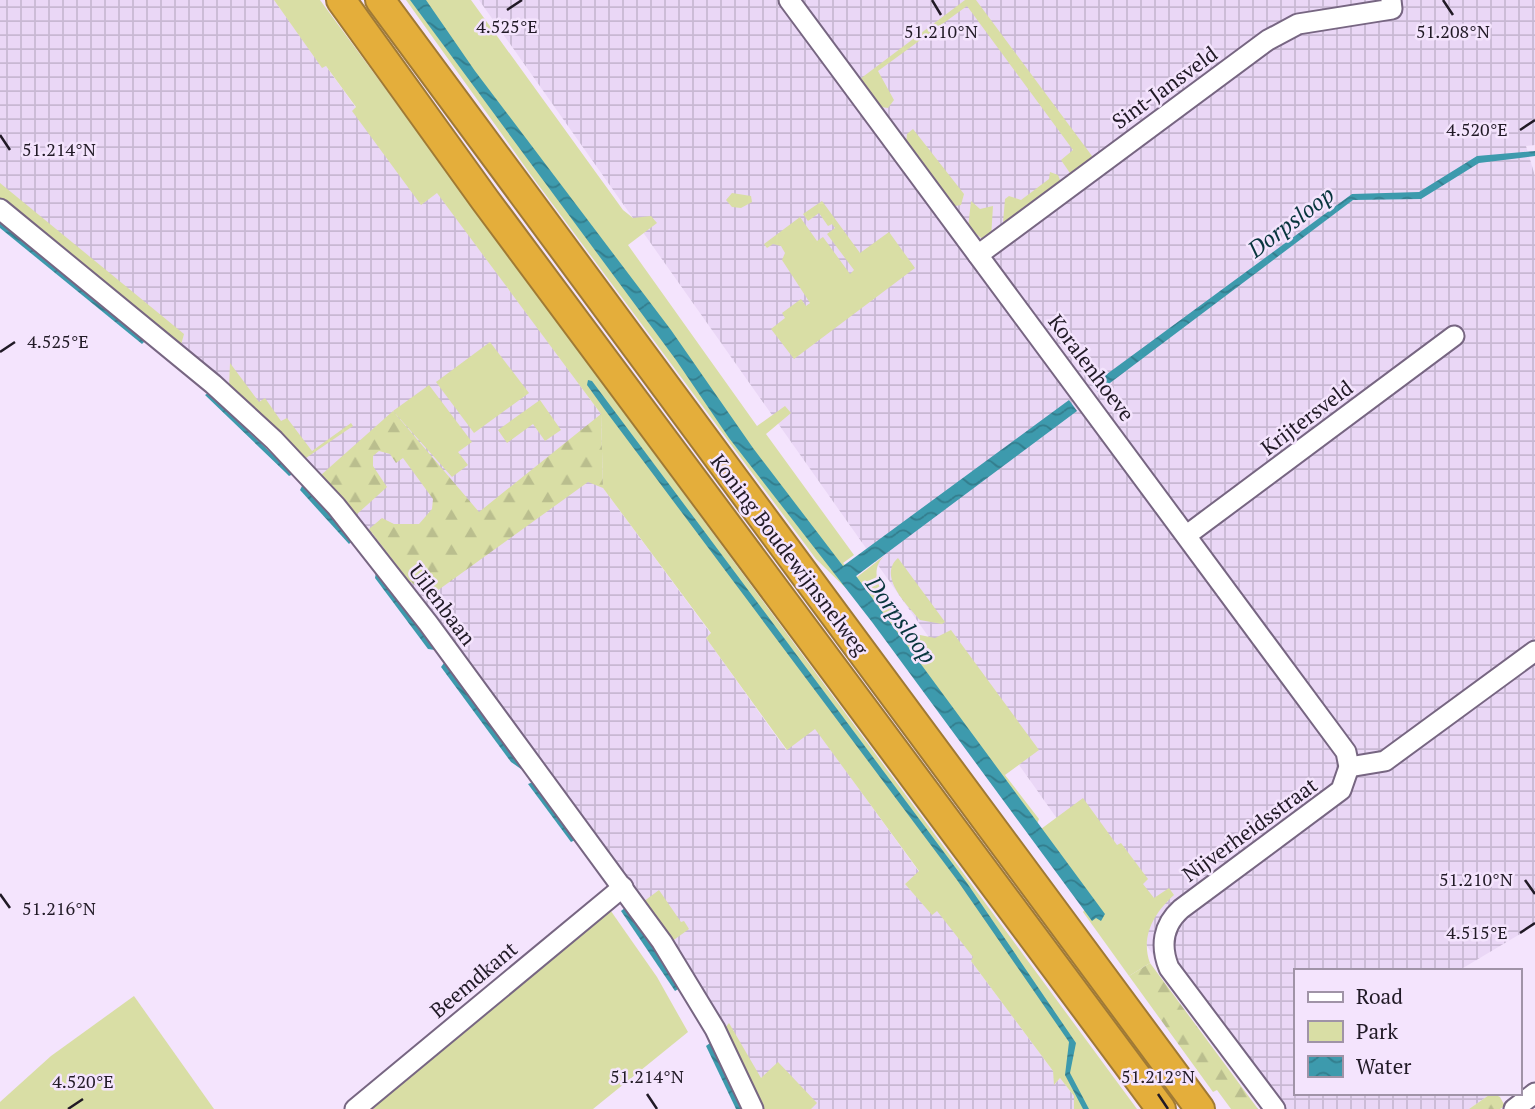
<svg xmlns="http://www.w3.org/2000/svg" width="1535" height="1109" font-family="'PT Serif',serif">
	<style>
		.industrial { fill: url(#industrial-grid) }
		.green { fill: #d9dea5 }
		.forest { fill: url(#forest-firs) }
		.water { fill: url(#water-waves) }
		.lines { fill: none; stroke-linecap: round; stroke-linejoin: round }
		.minor-casing { stroke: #776682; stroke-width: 23 }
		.highway-casing { stroke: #a07a34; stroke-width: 32 }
		.minor { stroke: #fff; stroke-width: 19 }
		.highway { stroke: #e4ae3b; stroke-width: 28 }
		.ticks { fill: none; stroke: #211a26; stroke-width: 2.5 }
		.labels { text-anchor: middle; stroke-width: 5; stroke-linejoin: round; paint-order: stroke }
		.street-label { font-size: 21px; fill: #211a26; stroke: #f4e4fd }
		.water-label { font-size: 23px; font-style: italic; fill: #08353d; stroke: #f4e4fd }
		.ticks-label { font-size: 18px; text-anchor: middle; fill: #211a26; stroke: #f4e4fd; stroke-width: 5; stroke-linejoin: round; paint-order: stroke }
	</style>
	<defs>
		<pattern id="industrial-grid" width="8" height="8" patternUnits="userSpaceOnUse" patternTransform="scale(1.75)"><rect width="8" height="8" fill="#ead7f6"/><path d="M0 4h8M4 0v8" fill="none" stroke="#c8b8d3"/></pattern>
		<pattern id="forest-firs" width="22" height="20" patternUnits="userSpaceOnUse" patternTransform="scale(1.75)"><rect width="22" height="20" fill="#d9dea5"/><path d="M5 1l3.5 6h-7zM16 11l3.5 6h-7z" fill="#babe8e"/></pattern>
		<pattern id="water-waves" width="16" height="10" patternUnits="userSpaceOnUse" patternTransform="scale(1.75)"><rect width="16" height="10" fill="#3d9aad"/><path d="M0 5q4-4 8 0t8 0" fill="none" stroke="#337d8d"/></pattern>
	</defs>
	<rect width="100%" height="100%" fill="#f4e4fd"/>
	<!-- industrial -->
	<g class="industrial">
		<polygon points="0,0 274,0 322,67 326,66 356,108 353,111 421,204 437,192 601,414 603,488 711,634 706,638 786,750 815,728 919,872 905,884 932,914 937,910 974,957 971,961 1053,1071 1055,1084 1060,1078 1074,1096 1074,1109 758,1109 719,1024 366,532 0,200"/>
		<polygon points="479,0 1535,0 1535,145 1526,146 1535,176 1535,925 1458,971 1295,971 1295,1093 1492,1093 1469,1109 1262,1109"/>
	</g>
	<!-- green -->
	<g class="green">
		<polygon points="274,0 320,0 1137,1109 1074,1109 1074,1096 1060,1078 1054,1085 1053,1071 971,961 973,957 937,911 932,915 905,884 919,871 815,729 787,750 706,638 711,633 603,488 601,414 437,193 421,205 352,111 356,107 326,66 322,68"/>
		<path d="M406 0H471L623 210 633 218 651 216 657 223 628 245 757 426 785 406 791 413 766 434 854 555 843 563 857 577 884 556C860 580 900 615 915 634L935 638 951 630 1039 750 1005 775 1039 819 1037 824 1041 829 1083 798 1117 845 1121 843 1148 879 1143 884 1154 898 1169 888 1174 895C1155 912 1140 936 1150 963L1129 976 1083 912 1085 909 854 596 816 559 531 175Z"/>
		<polygon points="965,0 976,0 1095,160 1072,176 1061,160 1073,150 967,6 878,71 894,100 888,108 881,107 860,79"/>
		<polygon points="913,129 964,194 961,205 955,206 906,143 907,134"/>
		<polygon points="1050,172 1058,175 1062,185 1010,225 1003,223 1005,199 1009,196 1021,200 1049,179"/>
		<polygon points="0,183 184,334 181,345 178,346 0,200"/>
		<polygon points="732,193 751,196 752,202 741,208 732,207 726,200"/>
		<polygon points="822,201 860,253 889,232 915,268 794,359 771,329 785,318 782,313 801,299 806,306 810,303 782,260 785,253 781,246 773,244 767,248 764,244 800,217 817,241 823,237 850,274 854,270 827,234 835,228 832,224 828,226 819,213 808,221 803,214"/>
		<polygon points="971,201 980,209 993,206 991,238 984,240 968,228"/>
		<polygon points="490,342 529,393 474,433 436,382"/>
		<polygon points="230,363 259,402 265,398 281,421 287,418 312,451 351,423 353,426 306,458 229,387"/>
		<polygon points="429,385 472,442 458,452 468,465 452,477 393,411"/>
		<polygon points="540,400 561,430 545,441 533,424 507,443 498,430"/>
		<path d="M898 558 945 622 942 624 920 620C908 606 877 576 898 558Z"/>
		<polygon points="659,890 681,922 684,921 689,929 671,942 643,902"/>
		<polygon points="606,904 657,977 688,1032 593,1109 374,1109 369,1102"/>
		<polygon points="134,996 214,1109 0,1109 0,1102 51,1056"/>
		<polygon points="729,1023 761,1078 778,1062 817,1103 811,1109 762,1109 724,1029"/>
	</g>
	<!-- forest -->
	<g class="forest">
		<polygon points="393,411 479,512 601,414 603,488 588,482 430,596 408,580 369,529 382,518 394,524 419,524 432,509 433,499 403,458 396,463 390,454 379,451 373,456 373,466 387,487 356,515 321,475"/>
		<polygon points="1150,963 1258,1109 1231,1109 1217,1090 1213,1092 1129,976"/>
		<polygon points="1492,1093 1500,1097 1505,1106 1500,1109 1469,1109"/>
	</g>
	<!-- water -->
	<g class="water">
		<polygon points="410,0 426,0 475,71 671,330 753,448 843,566 1069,400 1077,411 856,576 1105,914 1101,921 1096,918 1092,921 872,622 729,438 676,360"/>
		<polygon points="1535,151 1535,156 1479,163 1421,199 1353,200 1098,392 1092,385 1352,194 1419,192 1477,156"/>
		<polygon points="0,222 136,332 145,341 142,344 0,228"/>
		<polygon points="588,380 592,381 967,883 1076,1043 1070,1073 1089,1109 1083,1109 1065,1075 1069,1042 957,880 605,410 587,385"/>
		<polygon points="208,393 293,474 289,476 285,472 205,395"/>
		<polygon points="303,484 353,540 349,544 300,490"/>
		<polygon points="376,572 434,646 435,650 428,649 375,578"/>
		<polygon points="444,663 522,767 521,769 511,762 441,667"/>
		<polygon points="533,782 575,840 571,842 528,784"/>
		<polygon points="626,907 680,988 675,991 621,911"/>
		<polygon points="710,1043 743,1109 736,1109 706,1046"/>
	</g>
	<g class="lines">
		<!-- minor casing -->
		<g class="minor-casing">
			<g id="minor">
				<path d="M789 0 1346 752 1349 767 1341 790 1181 909C1163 925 1160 946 1169 968L1275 1109"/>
				<polyline points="0,209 213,384 274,440 336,506 428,623 662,942 715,1029 753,1109"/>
				<polyline points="978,255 1268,40 1298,24 1392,9 1391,0"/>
				<polyline points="1187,535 1454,336"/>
				<polyline points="1349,767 1385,761 1535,651"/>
				<polyline points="355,1109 623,887"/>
				<polyline points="1514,1109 1535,1093"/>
			</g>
		</g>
		<!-- highway casing -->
		<g class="highway-casing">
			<g id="highway">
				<polyline points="341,0 485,200 1161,1109"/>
				<polyline points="380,0 1200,1109"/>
			</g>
		</g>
		<!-- minor -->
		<use href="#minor" class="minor"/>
		<!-- highway -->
		<use href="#highway" class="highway"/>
	</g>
	<!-- ticks -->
	<path class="ticks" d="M932 0 941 15M1443 0 1453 15M507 10 522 0M1520 130 1535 120M0 135 10 150M0 352 15 342M1525 880 1535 894M0 894 10 908M1520 933 1535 923M647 1094 657 1109M1158 1094 1168 1109M68 1109 83 1099"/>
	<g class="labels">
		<!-- street labels -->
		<g class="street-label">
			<text transform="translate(1165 88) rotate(-36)" y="7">Sint-Jansveld</text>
			<text transform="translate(1091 368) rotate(53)" y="7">Koralenhoeve</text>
			<text transform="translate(1307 418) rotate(-37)" y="7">Krijtersveld</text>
			<text transform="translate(789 555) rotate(53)" y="7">Koning Boudewijnsnelweg</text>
			<text transform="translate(442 605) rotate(53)" y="7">Uilenbaan</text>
			<text transform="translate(1250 830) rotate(-36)" y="7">Nijverheidsstraat</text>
			<text transform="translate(474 980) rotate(-40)" y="7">Beemdkant</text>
		</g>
		<!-- water labels -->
		<g class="water-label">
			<text transform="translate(1291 222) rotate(-37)" y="8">Dorpsloop</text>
			<text transform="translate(901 620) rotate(54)" y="8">Dorpsloop</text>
		</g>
	</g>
	<g class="ticks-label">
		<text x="507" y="33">4.525°E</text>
		<text x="1453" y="38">51.208°N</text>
		<text x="941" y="38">51.210°N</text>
		<text x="1477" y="136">4.520°E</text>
		<text x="59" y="156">51.214°N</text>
		<text x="58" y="348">4.525°E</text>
		<text x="1476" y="886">51.210°N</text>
		<text x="59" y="915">51.216°N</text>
		<text x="1477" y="939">4.515°E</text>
		<text x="647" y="1083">51.214°N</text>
		<text x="1158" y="1083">51.212°N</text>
		<text x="83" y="1088">4.520°E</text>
	</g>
	<!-- legend -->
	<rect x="1294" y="969" width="228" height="126" fill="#f4e4fd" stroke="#a093a7" stroke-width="2"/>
	<rect x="1308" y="992" width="35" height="10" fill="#ffffff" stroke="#a093a7" stroke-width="2"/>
	<text x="1356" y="1004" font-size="21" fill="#211a26">Road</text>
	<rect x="1308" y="1021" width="35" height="21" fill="#d9dea5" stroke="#a093a7" stroke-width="2"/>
	<text x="1356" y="1039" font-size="21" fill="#211a26">Park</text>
	<rect x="1308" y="1056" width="35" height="21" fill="url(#water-waves)" stroke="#a093a7" stroke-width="2"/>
	<text x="1356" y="1074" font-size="21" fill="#211a26">Water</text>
</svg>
